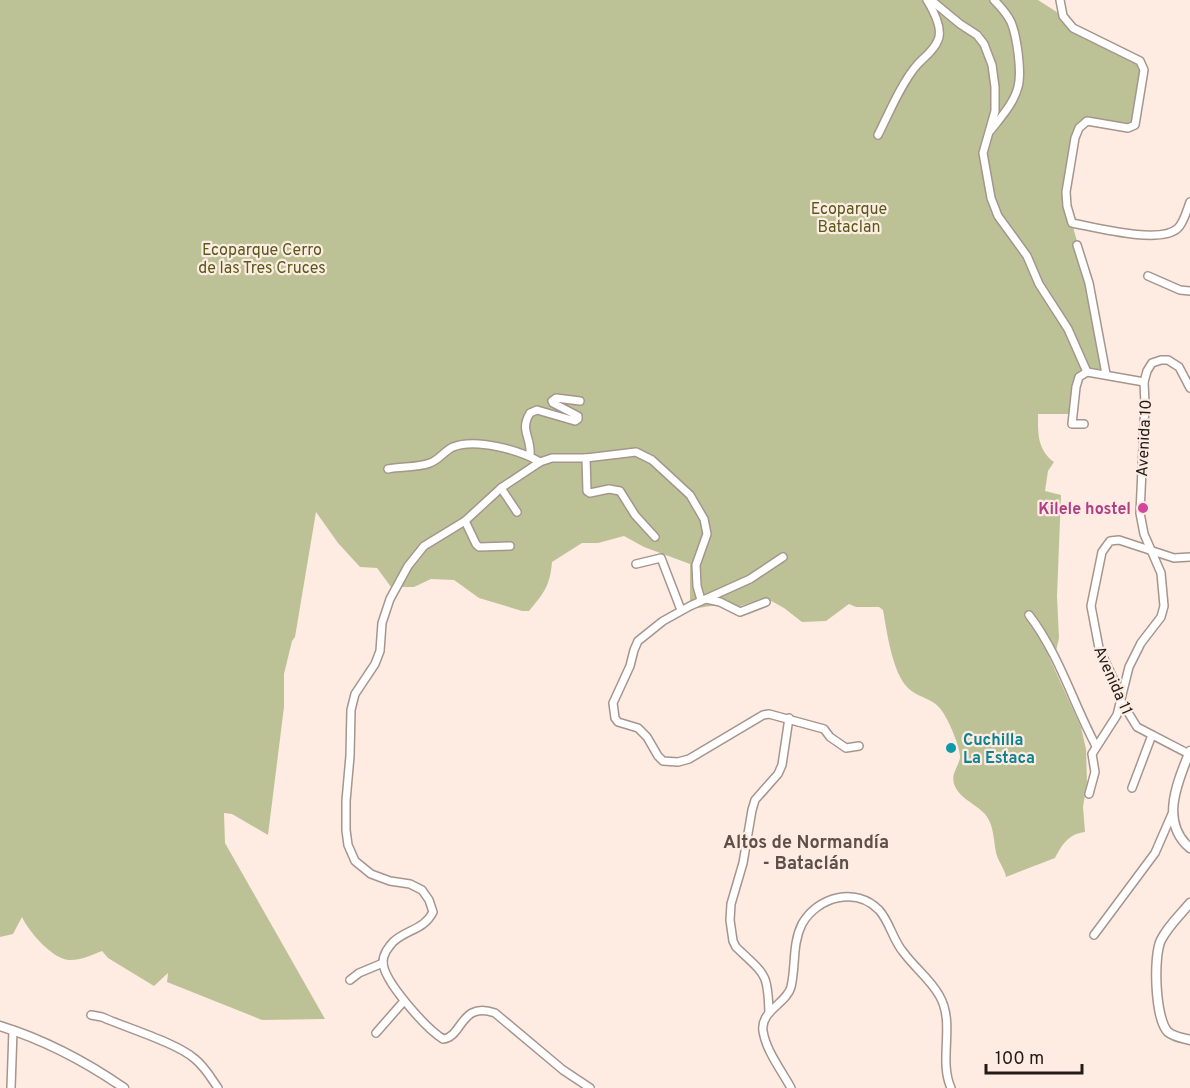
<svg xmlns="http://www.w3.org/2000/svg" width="1190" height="1088" font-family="Overpass,sans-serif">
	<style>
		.green { fill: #bdc296 }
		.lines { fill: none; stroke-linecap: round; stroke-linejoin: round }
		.minor-casing { stroke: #a6958d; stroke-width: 10 }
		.tertiary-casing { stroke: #a6958d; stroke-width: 11 }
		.minor { stroke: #fff; stroke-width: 7 }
		.tertiary { stroke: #fff; stroke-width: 8 }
		.hotel-dot { fill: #d1479c; stroke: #feece3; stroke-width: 2 }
		.culture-dot { fill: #0f9aa8; stroke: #feece3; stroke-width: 2 }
		.labels { text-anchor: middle; stroke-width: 4.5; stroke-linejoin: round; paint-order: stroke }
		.park-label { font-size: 16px; fill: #565a1a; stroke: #feece3 }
		.street-label { font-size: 16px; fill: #221c18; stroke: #feece3 }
		.hotel-label { font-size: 16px; font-weight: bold; fill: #b23c85; stroke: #feece3; text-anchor: end }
		.culture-label { font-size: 16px; font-weight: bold; fill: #0d838f; stroke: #feece3; text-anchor: start }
		.neighbourhood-label { font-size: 18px; font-weight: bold; fill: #5e5048; stroke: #feece3 }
	</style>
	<rect width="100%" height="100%" fill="#feece3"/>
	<!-- green -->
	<path class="green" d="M0 0H1038L1063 16 1068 23 1143 65 1132 127 1087 121 1079 128 1067 206 1089 283 1106 374 1087 372 1079 377 1073 414H1038C1038 433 1037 449 1054 462L1048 471 1045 491 1061 495 1057 596 1059 638 1056 651 1049 657 1081 727 1086 749 1087 782 1083 807 1085 832C1068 834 1062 845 1055 858L1006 877C1005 870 1000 864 997 856 993 841 995 825 984 813 974 803 959 798 954 784 951 774 958 767 960 758 961 748 948 719 942 711 934 698 918 698 908 688 892 672 887 632 883 610L879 607H856L849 604 826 621 802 622 784 608 766 598 740 606 735 611 717 605 698 608 690 601V564L644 547 624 536 598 543H582L552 562C550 586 544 593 529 611H522L479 598 454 580 431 579 414 587H391L377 568 360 567 338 543 316 512 295 637 292 641 284 674V707L268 835 232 814 224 813 225 843 325 1019 262 1020 167 982 168 973 154 986 108 958 102 951C92 955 82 960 70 960 53 960 29 932 22 917L13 934 0 937Z"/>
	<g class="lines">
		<!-- minor casing -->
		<g class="minor-casing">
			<g id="minor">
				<polyline points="931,0 960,24 977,35 984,44 992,65 995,87 995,111 983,153 991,198 998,216 1027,256 1039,284 1068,329 1087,372"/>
				<path d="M1060 0 1063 16 1073 28 1140 61 1144 70 1135 125 1128 128 1087 121 1079 128 1075 138 1066 192 1067 206 1072 223C1094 227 1161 245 1178 228 1184 222 1187 210 1190 202"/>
				<path d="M991 130C1001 117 1014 103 1018 87 1022 72 1017 37 1011 22 1007 14 1001 7 994 0"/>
				<path d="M878 135C888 115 902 82 917 65 924 57 934 51 938 40 943 29 933 10 927 0"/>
				<polyline points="1077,245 1089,283 1106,374"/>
				<polyline points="1148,276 1180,290 1190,291"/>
				<polyline points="1084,424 1072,424 1076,387 1079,377 1087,372 1093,373 1144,382"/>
				<path d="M530 456C532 437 519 431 530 413L537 410 575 421 578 419V416L553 403 552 401 556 398 580 401"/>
				<polyline points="586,458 587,491 590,493 609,489 620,491 635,515 655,537"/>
				<path d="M388 469C401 466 417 468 430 463 439 460 444 451 453 447 476 438 519 450 540 462"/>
				<polyline points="501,488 517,512"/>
				<polyline points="465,521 476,544 479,547 510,546"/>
				<polyline points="783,557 750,579 690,606 663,621 638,641 634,650 630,666 613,703 615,718 618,722 638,728 647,737 658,756 663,761 678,762 689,759 763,715 769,714 824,729 830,737 846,748 859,746"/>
				<polyline points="636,564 661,558 681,610"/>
				<polyline points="706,599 720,602 740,612 766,602"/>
				<path d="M1029 615C1059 654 1073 703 1096 746"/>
				<polyline points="1189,754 1137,727 1121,701 1114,680 1099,648 1091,606 1102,552 1110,541 1119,540 1174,558 1190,557"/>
				<polyline points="1132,788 1152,735"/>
				<polyline points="1089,794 1095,772 1092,754 1117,715 1129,667 1141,643 1161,617 1164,606 1161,573 1144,534 1140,513 1145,404 1144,382 1147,371 1152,363 1161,360 1168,360 1179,367 1190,388"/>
				<polyline points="1094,935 1155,853 1172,814"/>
				<polyline points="350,980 359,973 383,963"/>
				<path d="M769 1013C768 972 765 975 736 947L733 941 730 920 731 904 743 863 752 810 755 800 778 774 782 765 789 718"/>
				<path d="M91 1015 102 1017C127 1028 177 1043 195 1059 205 1067 211 1078 218 1088"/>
				<polyline points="376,1033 404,1001"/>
				<polyline points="11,1088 13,1030"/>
				<path d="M590 1088 563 1070 495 1013C460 1001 463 1037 443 1039 427 1029 383 981 383 962 383 954 388 948 393 942 407 929 424 930 433 912L429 900 422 890 410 884 390 881 371 874 355 861 348 845 346 830V801L350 756 351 710 355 694 375 664 380 651 382 623 390 599 408 566 424 546 465 521 501 488 540 462 552 458H586L636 452 652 460 690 495 704 519 707 534 696 565 697 586 701 600"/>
				<path d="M791 1088C782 1071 766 1051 763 1031 760 1011 787 1003 791 987 796 966 792 944 802 924 817 897 856 886 879 910 890 922 893 941 904 953 915 968 930 979 939 995 956 1023 938 1059 951 1088"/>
			</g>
		</g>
		<!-- tertiary casing -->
		<g class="tertiary-casing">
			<g id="tertiary">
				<path d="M1190 751C1178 781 1159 822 1190 848"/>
				<path d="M1190 903C1180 915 1168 926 1161 940 1153 956 1155 1019 1168 1032 1174 1037 1183 1038 1190 1040"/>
				<path d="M0 1026C45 1040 85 1061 124 1088"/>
			</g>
		</g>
		<!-- minor -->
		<use href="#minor" class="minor"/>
		<!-- tertiary -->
		<use href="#tertiary" class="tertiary"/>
	</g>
	<!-- markers -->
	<circle class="hotel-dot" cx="1143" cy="508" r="6"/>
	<circle class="culture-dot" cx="951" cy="748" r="6"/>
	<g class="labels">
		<!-- park labels -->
		<g class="park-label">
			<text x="849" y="214">Ecoparque<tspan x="849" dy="18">Bataclan</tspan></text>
			<text x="262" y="255">Ecoparque Cerro<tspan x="262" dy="18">de las Tres Cruces</tspan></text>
		</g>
		<!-- street labels -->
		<g class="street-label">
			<text transform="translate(1143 438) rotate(-87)" y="6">Avenida 10</text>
			<text transform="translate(1114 680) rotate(66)" y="6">Avenida 11</text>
		</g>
		<!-- hotel labels -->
		<g class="hotel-label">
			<text x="1131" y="514">Kilele hostel</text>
		</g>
		<!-- culture labels -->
		<g class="culture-label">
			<text x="963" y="745">Cuchilla<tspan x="963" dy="18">La Estaca</tspan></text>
		</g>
		<!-- neighbourhood labels -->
		<g class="neighbourhood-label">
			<text x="806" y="848">Altos de Normandía<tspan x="806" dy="21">- Bataclán</tspan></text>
		</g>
	</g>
	<!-- scale -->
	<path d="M986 1064v9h96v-9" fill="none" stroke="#221c18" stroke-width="3"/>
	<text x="995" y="1064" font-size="18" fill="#221c18" stroke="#feece3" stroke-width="4.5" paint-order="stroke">100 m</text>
</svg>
